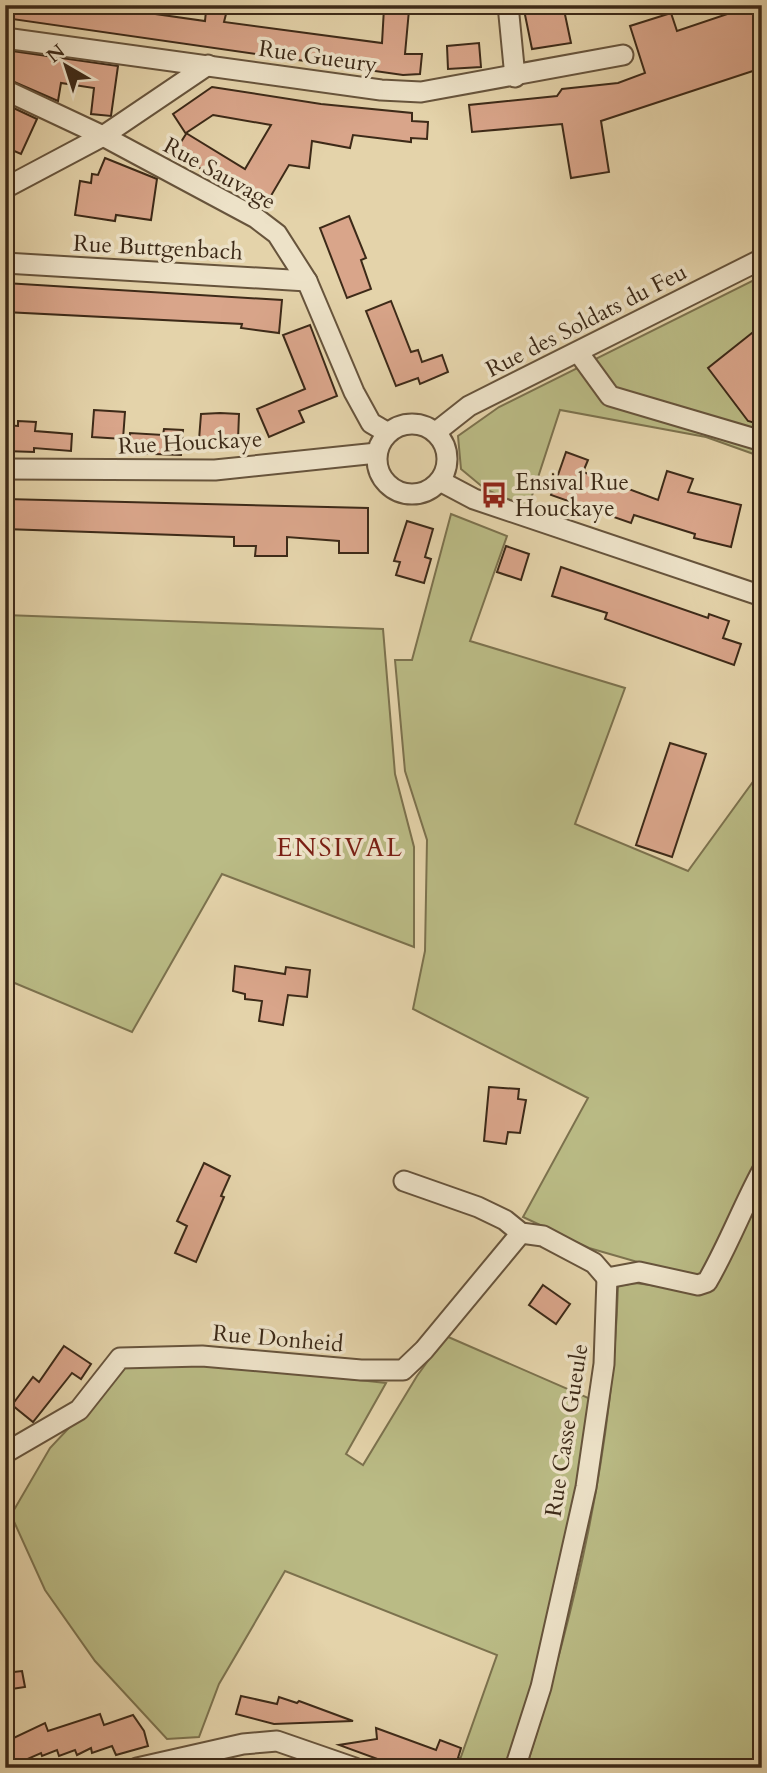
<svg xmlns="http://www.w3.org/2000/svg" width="767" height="1773" font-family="Cardo,serif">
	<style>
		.green { fill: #babb85; stroke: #7c724e; stroke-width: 2 }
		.building { fill: #d9a58a; stroke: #3d2a18; stroke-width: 2; fill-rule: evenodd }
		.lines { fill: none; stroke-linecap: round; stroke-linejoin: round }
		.minor-casing { stroke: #67543c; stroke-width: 23 }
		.minor { stroke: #ede2c8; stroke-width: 19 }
		.labels { text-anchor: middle; stroke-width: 7; stroke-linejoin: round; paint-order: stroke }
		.street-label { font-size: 23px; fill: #3d2a18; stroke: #ede2c8 }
		.poi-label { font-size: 23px; fill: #3d2a18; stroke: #ede2c8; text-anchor: start }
		.quarter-label { font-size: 26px; letter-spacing: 2px; fill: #7a1f14; stroke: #ede2c8 }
	</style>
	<rect width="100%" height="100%" fill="#e4d3aa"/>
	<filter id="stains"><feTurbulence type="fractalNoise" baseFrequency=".00286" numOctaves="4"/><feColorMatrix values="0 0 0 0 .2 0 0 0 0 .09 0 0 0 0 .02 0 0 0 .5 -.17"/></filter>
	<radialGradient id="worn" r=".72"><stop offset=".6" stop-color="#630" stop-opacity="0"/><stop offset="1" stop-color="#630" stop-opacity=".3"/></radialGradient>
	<!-- green -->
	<g class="green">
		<polygon points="762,276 762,457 706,437 560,410 528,508 485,489 461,469 458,436 499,407"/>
		<path d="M451 514 507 536 470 641 625 688 575 824 688 871 755 779H762V1768H526C575 1612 613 1450 618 1286L635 1283 704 1292 693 1278 589 1248 523 1217 588 1098 413 1009 425 951 427 840 405 771 395 660H412Z"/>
		<polygon points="5,615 383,629 395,774 414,847 414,947 222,874 132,1032 5,979"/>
		<polygon points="446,1336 593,1400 571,1527 528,1715 503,1768 457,1768 497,1655 285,1571 219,1684 199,1737 167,1739 95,1661 45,1590 11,1515 50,1448 126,1367 168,1359 386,1383 346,1454 363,1465 417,1376"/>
	</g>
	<!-- building -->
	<g class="building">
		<polygon points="5,5 92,5 205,21 206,11 226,14 224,22 382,43 384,8 409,10 405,54 422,54 420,74 403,75 5,18"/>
		<polygon points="523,5 563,5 571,43 532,49"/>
		<polygon points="754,5 762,5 762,68 601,121 609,172 571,178 562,124 472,132 469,105 557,96 562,89 618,83 645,73 630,26 671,13 677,31"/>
		<polygon points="479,43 481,67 448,69 447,46"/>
		<polygon points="5,50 118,66 111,116 91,114 94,88 61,83 58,101 5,78"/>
		<path d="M212 87 321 104 412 113V121L428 122 427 139 411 138V142L353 135 350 148 312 141 309 168 289 165 265 206 174 153 186 134 173 114ZM213 115 271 125 245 169 186 133Z"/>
		<polygon points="5,104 37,119 21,154 5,147"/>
		<polygon points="105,158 157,179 151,220 116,215 115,221 75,215 80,181 91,183 92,174 98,175"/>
		<polygon points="349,216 366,258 361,260 371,289 347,298 320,228"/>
		<polygon points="5,283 282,300 279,333 241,328 242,324 5,312"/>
		<polygon points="391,301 411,352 418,350 422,362 442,355 448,372 420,384 418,378 396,386 366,311"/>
		<polygon points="310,325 337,396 299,411 304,422 269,437 257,409 305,389 283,335"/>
		<polygon points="762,325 762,425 748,421 708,368"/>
		<polygon points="94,410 125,412 123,439 92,437"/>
		<polygon points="220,413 239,414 238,440 199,440 201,414"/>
		<polygon points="18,421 36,422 35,431 72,434 71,451 34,448 34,452 5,451 5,425 18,426"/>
		<polygon points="164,429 183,430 181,455 128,453 130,433 163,435"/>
		<polygon points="566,452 588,460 583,472 658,500 667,471 693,479 688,492 741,505 731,547 694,538 695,534 634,515 631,523 551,495"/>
		<polygon points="5,499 368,508 368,553 339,553 339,541 287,537 287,556 255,556 256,546 234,546 234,537 5,529"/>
		<polygon points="407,521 433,529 425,557 431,559 424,583 396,575 400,562 394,561"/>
		<polygon points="506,546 529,554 521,580 497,572"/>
		<polygon points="561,567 708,618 709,614 729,621 723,638 741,644 734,665 605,619 607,613 552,596"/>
		<polygon points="670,743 706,754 672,857 636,845"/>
		<polygon points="235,966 285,974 286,967 310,970 307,997 288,995 283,1025 259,1021 262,1001 245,999 245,994 233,991"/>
		<polygon points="489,1087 519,1089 518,1099 526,1100 520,1133 508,1132 506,1144 484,1141"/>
		<polygon points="204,1163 230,1176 221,1196 224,1197 196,1262 175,1253 187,1226 177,1221"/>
		<polygon points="543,1285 570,1304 556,1324 529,1305"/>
		<polygon points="64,1346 91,1364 81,1379 72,1373 33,1422 12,1405 33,1377 39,1382"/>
		<polygon points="22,1671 25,1687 5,1690 5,1673"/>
		<polygon points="241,1696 277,1704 279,1697 297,1703 299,1701 353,1721 274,1724 236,1714"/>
		<polygon points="100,1714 104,1725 133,1715 144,1731 148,1746 116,1755 112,1746 92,1753 91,1748 77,1755 75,1750 59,1756 57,1750 42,1756 41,1753 14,1765 5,1742 45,1723 48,1731"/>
		<polygon points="376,1728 436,1750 440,1740 461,1748 458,1758 479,1768 402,1768 339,1745 377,1739"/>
	</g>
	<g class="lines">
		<!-- minor casing -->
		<g class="minor-casing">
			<g id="minor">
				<polyline points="508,5 515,77"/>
				<polyline points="5,38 381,90 421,92 623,55"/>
				<polyline points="5,90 103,136 256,218 277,234 307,281 354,392 371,423 388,433"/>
				<polyline points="5,188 103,136 208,65"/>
				<polyline points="5,263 307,281"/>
				<polyline points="578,352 610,396 762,441"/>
				<circle cx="412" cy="459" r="35"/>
				<polyline points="436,432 469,406 762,259"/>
				<polyline points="5,469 215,470 377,453"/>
				<polyline points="440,481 474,499 762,596"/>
				<polyline points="404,1181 478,1207 505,1220 521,1233 543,1236 594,1263 607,1278"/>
				<path d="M607 1278 639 1272 698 1285 707 1282C728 1246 742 1208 762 1171"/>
				<polyline points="5,1453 79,1410 120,1358 202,1356 361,1370 403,1370 424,1350 521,1233"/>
				<polyline points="137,1768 243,1744 277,1741 355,1768"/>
				<polyline points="515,1768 541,1687 586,1487 604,1364 607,1278"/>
			</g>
		</g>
		<!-- minor -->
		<use href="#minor" class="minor"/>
	</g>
	<!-- icons -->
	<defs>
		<g id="bus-bare" transform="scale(2.1)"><path d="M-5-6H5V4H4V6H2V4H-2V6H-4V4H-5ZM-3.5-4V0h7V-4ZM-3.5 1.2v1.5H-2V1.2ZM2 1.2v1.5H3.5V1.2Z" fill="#8f2418" stroke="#ede2c8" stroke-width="2.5" paint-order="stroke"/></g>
	</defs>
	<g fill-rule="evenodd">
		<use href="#bus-bare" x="494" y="495"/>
	</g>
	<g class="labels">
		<!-- street labels -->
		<g class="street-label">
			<text transform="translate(318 56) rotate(8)" y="8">Rue Gueury</text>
			<text transform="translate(220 173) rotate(29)" y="8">Rue Sauvage</text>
			<text transform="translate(158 247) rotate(3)" y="8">Rue Buttgenbach</text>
			<text transform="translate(586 320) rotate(-27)" y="8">Rue des Soldats du Feu</text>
			<text transform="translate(190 442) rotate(-3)" y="8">Rue Houckaye</text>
			<text transform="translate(278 1338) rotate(5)" y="8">Rue Donheid</text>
			<text transform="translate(566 1430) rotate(-81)" y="8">Rue Casse Gueule</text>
		</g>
		<!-- poi labels -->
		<g class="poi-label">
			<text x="515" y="490">Ensival Rue<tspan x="515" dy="26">Houckaye</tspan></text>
		</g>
		<!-- quarter labels -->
		<g class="quarter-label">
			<text x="340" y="856">ENSIVAL</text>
		</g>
	</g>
	<!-- margin -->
	<rect width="767" height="1773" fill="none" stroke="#e4d3aa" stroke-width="28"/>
	<rect x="7" y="7" width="753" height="1759" fill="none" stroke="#3d2a18" stroke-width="3.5"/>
	<rect x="14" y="14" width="739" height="1745" fill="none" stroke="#3d2a18" stroke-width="2"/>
	<!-- north arrow -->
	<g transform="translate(66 66) rotate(321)" stroke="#ede2c8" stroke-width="5" paint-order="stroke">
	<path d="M0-5L12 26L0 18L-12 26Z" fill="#3d2a18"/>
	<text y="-10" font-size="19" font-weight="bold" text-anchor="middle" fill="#3d2a18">N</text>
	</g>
	<rect width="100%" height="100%" filter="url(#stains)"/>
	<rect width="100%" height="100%" fill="url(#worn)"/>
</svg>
